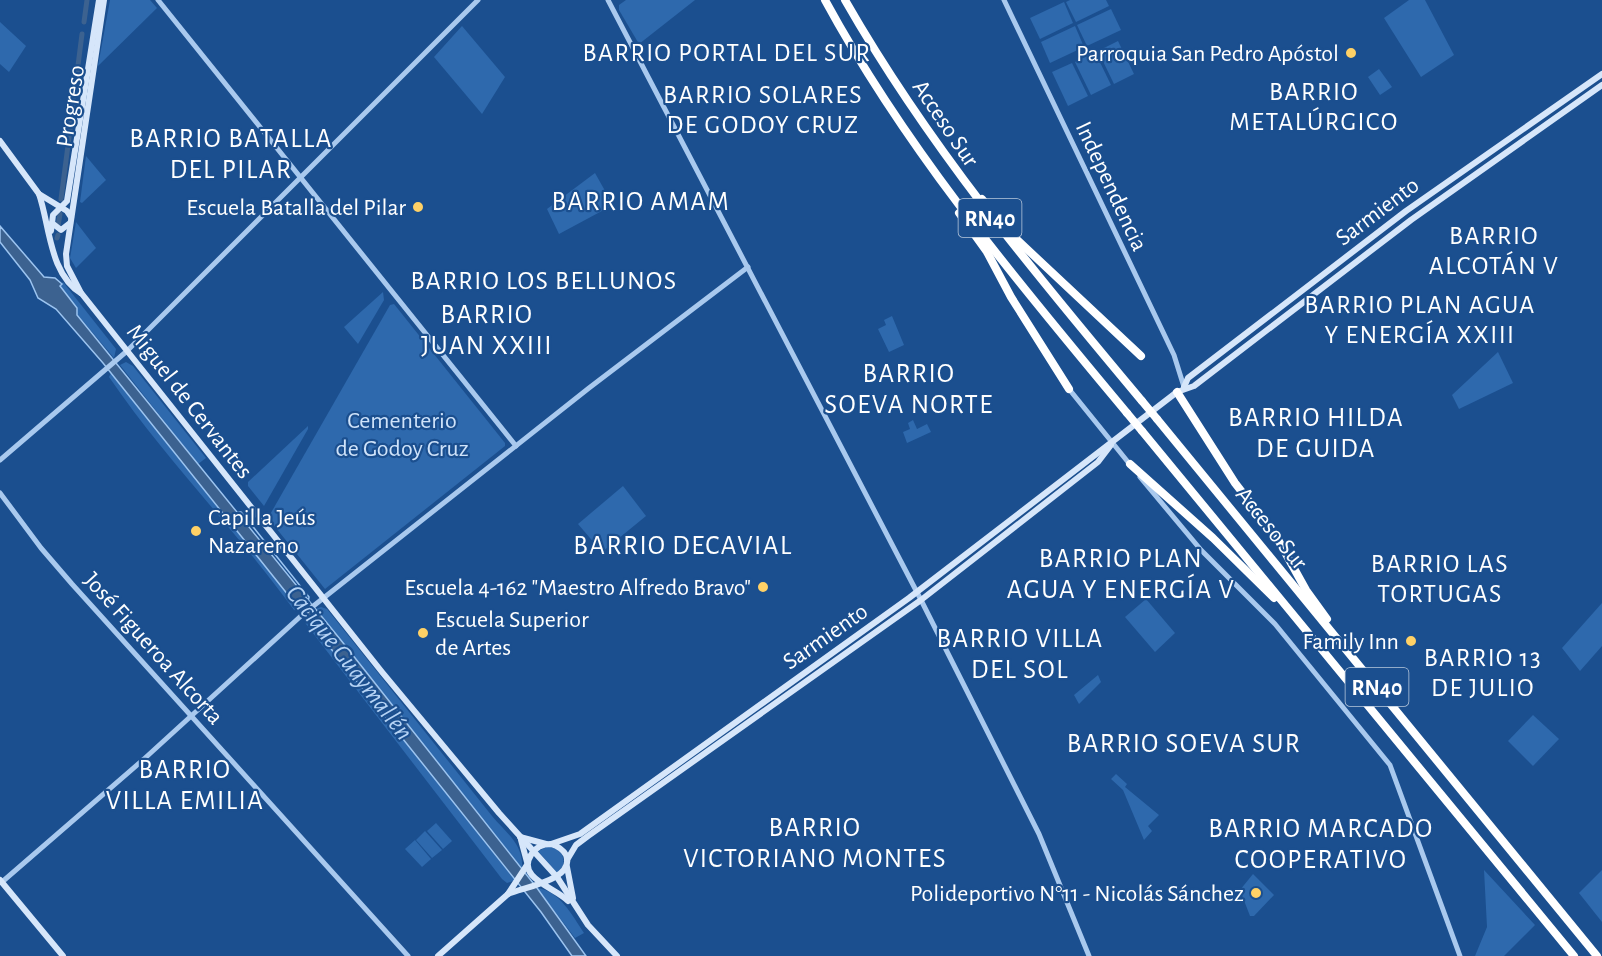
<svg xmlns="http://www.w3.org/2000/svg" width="1602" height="956" font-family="'Alegreya Sans',sans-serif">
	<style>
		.green { fill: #2e69ad }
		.water { fill: #3c6290; stroke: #9cc4f0; stroke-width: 1.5 }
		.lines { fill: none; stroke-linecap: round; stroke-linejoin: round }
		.stream { stroke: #9cc4f0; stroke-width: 1.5 }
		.canal { stroke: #3c6290; stroke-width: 5 }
		.tertiary { stroke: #a9c9ee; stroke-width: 5 }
		.secondary { stroke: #d6e6fa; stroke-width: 6 }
		.motorway { stroke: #fff; stroke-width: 8 }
		.motorway-bridge { stroke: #fff; stroke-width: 8 }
		.poi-dot { fill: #ffd166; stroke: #1b4f8f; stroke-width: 2 }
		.labels { text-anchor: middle; stroke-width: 4.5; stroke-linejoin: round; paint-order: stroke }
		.shield { fill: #1b4f8f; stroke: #bbcadd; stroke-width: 1.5 }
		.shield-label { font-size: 22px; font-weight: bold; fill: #fff }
		.poi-label { font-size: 24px; fill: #fff; stroke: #1b4f8f; text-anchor: end }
		.street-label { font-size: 24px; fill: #fff; stroke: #1b4f8f }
		.park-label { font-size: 24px; fill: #cfe3fa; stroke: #1b4f8f }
		.neighbourhood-label { font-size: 26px; letter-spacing: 1.5px; fill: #fff; stroke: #1b4f8f }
		.water-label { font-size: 26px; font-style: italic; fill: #b5d3f5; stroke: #1b4f8f }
		.quarter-label { font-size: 27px; letter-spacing: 1.5px; fill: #fff; stroke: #1b4f8f }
	</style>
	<rect width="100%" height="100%" fill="#1b4f8f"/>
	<!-- green -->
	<g class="green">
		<polygon points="110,0 150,0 157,8 98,66"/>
		<polygon points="626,0 695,0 639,44 619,10 619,5"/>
		<polygon points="1070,0 1106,0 1109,6 1076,22 1066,2"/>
		<polygon points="1409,0 1425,0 1454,55 1421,77 1384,18"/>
		<polygon points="1064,2 1073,23 1040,39 1030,18"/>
		<polygon points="1111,9 1121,30 1087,46 1077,25"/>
		<polygon points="0,22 26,46 9,72 0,64"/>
		<polygon points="462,26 505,77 482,114 434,57"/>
		<polygon points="1075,26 1084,47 1050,63 1041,42"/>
		<polygon points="1118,41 1134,74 1114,84 1098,51"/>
		<polygon points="1095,52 1111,85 1091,95 1075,62"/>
		<polygon points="1072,63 1088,96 1068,106 1052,72"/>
		<polygon points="1379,69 1392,87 1380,95 1368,77"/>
		<polygon points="86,156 106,180 82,203 80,202"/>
		<polygon points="595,173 613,205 559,234 547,209"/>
		<polygon points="76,222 96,248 76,268 70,258"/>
		<polygon points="63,282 116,349 114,358 77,314 60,286"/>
		<polygon points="383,292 384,300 358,344 344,327"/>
		<polygon points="394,304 505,443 505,446 325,589 268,518 390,305"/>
		<polygon points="892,316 904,345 889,352 878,329 886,325 884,320"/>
		<polygon points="1498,352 1513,383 1459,409 1452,395"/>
		<polygon points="126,362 133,366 206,458 198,464 120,365"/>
		<path d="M111 373 302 611 294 610C236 530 165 459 109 377Z"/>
		<polygon points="913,420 917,429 927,424 931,432 907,443 903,432 910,429 908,423"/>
		<polygon points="308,426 308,429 264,506 248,486 248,482"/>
		<polygon points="623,486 646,516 602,552 578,524"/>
		<polygon points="1146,599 1175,633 1155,652 1125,617"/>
		<polygon points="1602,603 1602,646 1580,671 1562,648"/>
		<path d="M321 607 327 609 492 816C506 833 524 844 522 869L316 609Z"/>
		<polygon points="307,617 516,880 507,883 502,879 306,624 304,619"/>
		<polygon points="1098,675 1101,682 1079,704 1074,695"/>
		<polygon points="1533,715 1559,739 1533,766 1508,741"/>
		<polygon points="1116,774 1127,784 1125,787 1159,815 1148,826 1152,831 1144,840 1123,790 1111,779"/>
		<polygon points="436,823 452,841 443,849 427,831"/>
		<polygon points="425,831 442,850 432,858 416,840"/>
		<polygon points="415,840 431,859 422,867 405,849"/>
		<path d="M549 846C560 850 565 854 563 866L557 873 538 851Z"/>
		<polygon points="1484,870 1535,925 1504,956 1475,956 1487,927"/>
		<polygon points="1602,870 1602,922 1579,893"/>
		<polygon points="1253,874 1274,895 1254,916 1250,916 1240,890"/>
		<path d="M537 888C560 891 572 915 584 933L575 938Z"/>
	</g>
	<!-- water -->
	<polygon class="water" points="0,226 44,277 55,278 62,284 60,286 77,308 77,315 344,644 537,888 586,956 572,956 541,912 103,363 56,309 38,298 30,280 0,242"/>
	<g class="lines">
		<!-- stream -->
		<polyline class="stream" points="235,513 241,512 246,518 309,597 308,603"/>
		<!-- canal -->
		<g class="canal">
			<polyline points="84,22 87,0"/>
			<polyline points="74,97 82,34"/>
			<polyline points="61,199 73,107"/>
			<polyline points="58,226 60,214"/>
			<polyline points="57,238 58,235"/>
		</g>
		<!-- tertiary -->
		<g class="tertiary">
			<polyline points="158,0 516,446"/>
			<polyline points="608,0 921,600 1039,834 1089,956"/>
			<polyline points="1004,0 1174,355 1184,387"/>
			<polyline points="1069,389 1132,467"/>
			<polyline points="0,460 127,351 478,0"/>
			<polyline points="1140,477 1201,550 1275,624 1390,765 1460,956"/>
			<polyline points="0,493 41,548 72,584 408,956"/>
			<polyline points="2,882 144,759 302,615 589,388 748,267"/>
		</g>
		<!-- secondary -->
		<g class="secondary">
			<polyline points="0,141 39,194 67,211 71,217"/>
			<path d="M39 194C50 226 49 274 82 294L382 672 499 813 557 877 588 925 617 956"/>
			<polyline points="52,223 61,230 70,223"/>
			<polyline points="51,231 53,215 67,201 99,0"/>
			<polyline points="81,293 67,266 66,254 104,0"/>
			<polyline points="1184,387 1188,378 1406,211 1602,74"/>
			<polyline points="520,837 546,844"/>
			<polyline points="521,840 527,862"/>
			<polyline points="551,844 580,834 909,598 1177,392 1194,386 1411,220 1602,85"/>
			<polyline points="567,860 576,845 588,836 921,600 1098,462 1111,445"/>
			<polyline points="567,867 573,898"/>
			<polyline points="0,880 63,956"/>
			<path d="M508 894C523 887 576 880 566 855 563 849 557 846 551 844 542 844 535 848 531 855 516 878 556 888 568 901"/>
			<polyline points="438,956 508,894 527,865"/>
		</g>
		<!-- motorway -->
		<g class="motorway">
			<path d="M825 0C907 151 1018 282 1127 413"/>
			<path d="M845 0C929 147 1034 272 1142 401"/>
			<polyline points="982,199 1013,236 1141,356"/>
			<polyline points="959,213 987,252 1011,297 1069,389"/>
			<polyline points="1177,392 1235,483 1276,536 1306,590 1327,619"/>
			<polyline points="1157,419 1597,956"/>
			<polyline points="1142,431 1574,956"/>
			<polyline points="1130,464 1213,538 1274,598"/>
		</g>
		<!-- motorway-bridge -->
		<g class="motorway-bridge">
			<polyline points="1142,401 1157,419"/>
			<polyline points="1127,413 1142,431"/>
		</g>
	</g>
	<!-- markers -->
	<g class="poi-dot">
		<circle cx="1351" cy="53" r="6"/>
		<circle cx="418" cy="207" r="6"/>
		<circle cx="196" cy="531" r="6"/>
		<circle cx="763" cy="587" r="6"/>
		<circle cx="423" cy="633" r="6"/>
		<circle cx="1411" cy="641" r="6"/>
		<circle cx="1256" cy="893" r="6"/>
	</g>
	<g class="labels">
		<!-- shield labels -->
		<g class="shield">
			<rect x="958.5" y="199" width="63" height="38" rx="4.5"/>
			<rect x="1345.5" y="668" width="63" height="38" rx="4.5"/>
		</g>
		<g class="shield-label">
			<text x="990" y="226">RN40</text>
			<text x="1377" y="695">RN40</text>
		</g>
		<!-- poi labels -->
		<g class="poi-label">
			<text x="1339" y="61">Parroquia San Pedro Apóstol</text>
			<text x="406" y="215">Escuela Batalla del Pilar</text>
			<text x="208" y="525" text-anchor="start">Capilla Jeús<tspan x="208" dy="28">Nazareno</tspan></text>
			<text x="751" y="595">Escuela 4-162 "Maestro Alfredo Bravo"</text>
			<text x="435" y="627" text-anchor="start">Escuela Superior<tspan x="435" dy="28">de Artes</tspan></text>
			<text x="1399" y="649">Family Inn</text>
			<text x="1244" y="901">Polideportivo N°11 - Nicolás Sánchez</text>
		</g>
		<!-- street labels -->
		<g class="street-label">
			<text transform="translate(70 106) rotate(-81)" y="8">Progreso</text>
			<text transform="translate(946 123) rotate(56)" y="8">Acceso Sur</text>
			<text transform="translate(1112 186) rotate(65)" y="8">Independencia</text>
			<text transform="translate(1377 211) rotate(-37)" y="8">Sarmiento</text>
			<text transform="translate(190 401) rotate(52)" y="8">Miguel de Cervantes</text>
			<text transform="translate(1272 528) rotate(51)" y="8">Acceso Sur</text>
			<text transform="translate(825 636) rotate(-35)" y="8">Sarmiento</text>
			<text transform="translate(154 648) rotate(48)" y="8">José Figueroa Alcorta</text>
		</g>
		<!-- park labels -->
		<g class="park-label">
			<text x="402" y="428">Cementerio<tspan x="402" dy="28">de Godoy Cruz</tspan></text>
		</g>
		<!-- neighbourhood labels -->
		<g class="neighbourhood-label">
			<text x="727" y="61">BARRIO PORTAL DEL SUR</text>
			<text x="1314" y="100">BARRIO<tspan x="1314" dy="30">METALÚRGICO</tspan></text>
			<text x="763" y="103">BARRIO SOLARES<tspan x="763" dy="30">DE GODOY CRUZ</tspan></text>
			<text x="1494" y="244">BARRIO<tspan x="1494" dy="30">ALCOTÁN V</tspan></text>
			<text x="544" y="289">BARRIO LOS BELLUNOS</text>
			<text x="1420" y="313">BARRIO PLAN AGUA<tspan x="1420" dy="30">Y ENERGÍA XXIII</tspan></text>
			<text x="1440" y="572">BARRIO LAS<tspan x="1440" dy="30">TORTUGAS</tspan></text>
			<text x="1483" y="666">BARRIO 13<tspan x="1483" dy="30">DE JULIO</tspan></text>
		</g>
		<!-- water labels -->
		<g class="water-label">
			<text transform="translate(350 662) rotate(52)" y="9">Cacique Guaymallén</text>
		</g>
		<!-- quarter labels -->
		<g class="quarter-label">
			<text x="231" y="147">BARRIO BATALLA<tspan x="231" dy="31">DEL PILAR</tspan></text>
			<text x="641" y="210">BARRIO AMAM</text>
			<text x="487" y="323">BARRIO<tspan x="487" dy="31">JUAN XXIII</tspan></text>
			<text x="909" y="382">BARRIO<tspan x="909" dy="31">SOEVA NORTE</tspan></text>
			<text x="1316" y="426">BARRIO HILDA<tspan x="1316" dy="31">DE GUIDA</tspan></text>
			<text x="683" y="554">BARRIO DECAVIAL</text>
			<text x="1121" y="567">BARRIO PLAN<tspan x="1121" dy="31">AGUA Y ENERGÍA V</tspan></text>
			<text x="1020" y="647">BARRIO VILLA<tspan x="1020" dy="31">DEL SOL</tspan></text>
			<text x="1184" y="752">BARRIO SOEVA SUR</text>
			<text x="185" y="778">BARRIO<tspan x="185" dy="31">VILLA EMILIA</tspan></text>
			<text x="815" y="836">BARRIO<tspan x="815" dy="31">VICTORIANO MONTES</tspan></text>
			<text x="1321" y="837">BARRIO MARCADO<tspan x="1321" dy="31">COOPERATIVO</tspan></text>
		</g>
	</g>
</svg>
